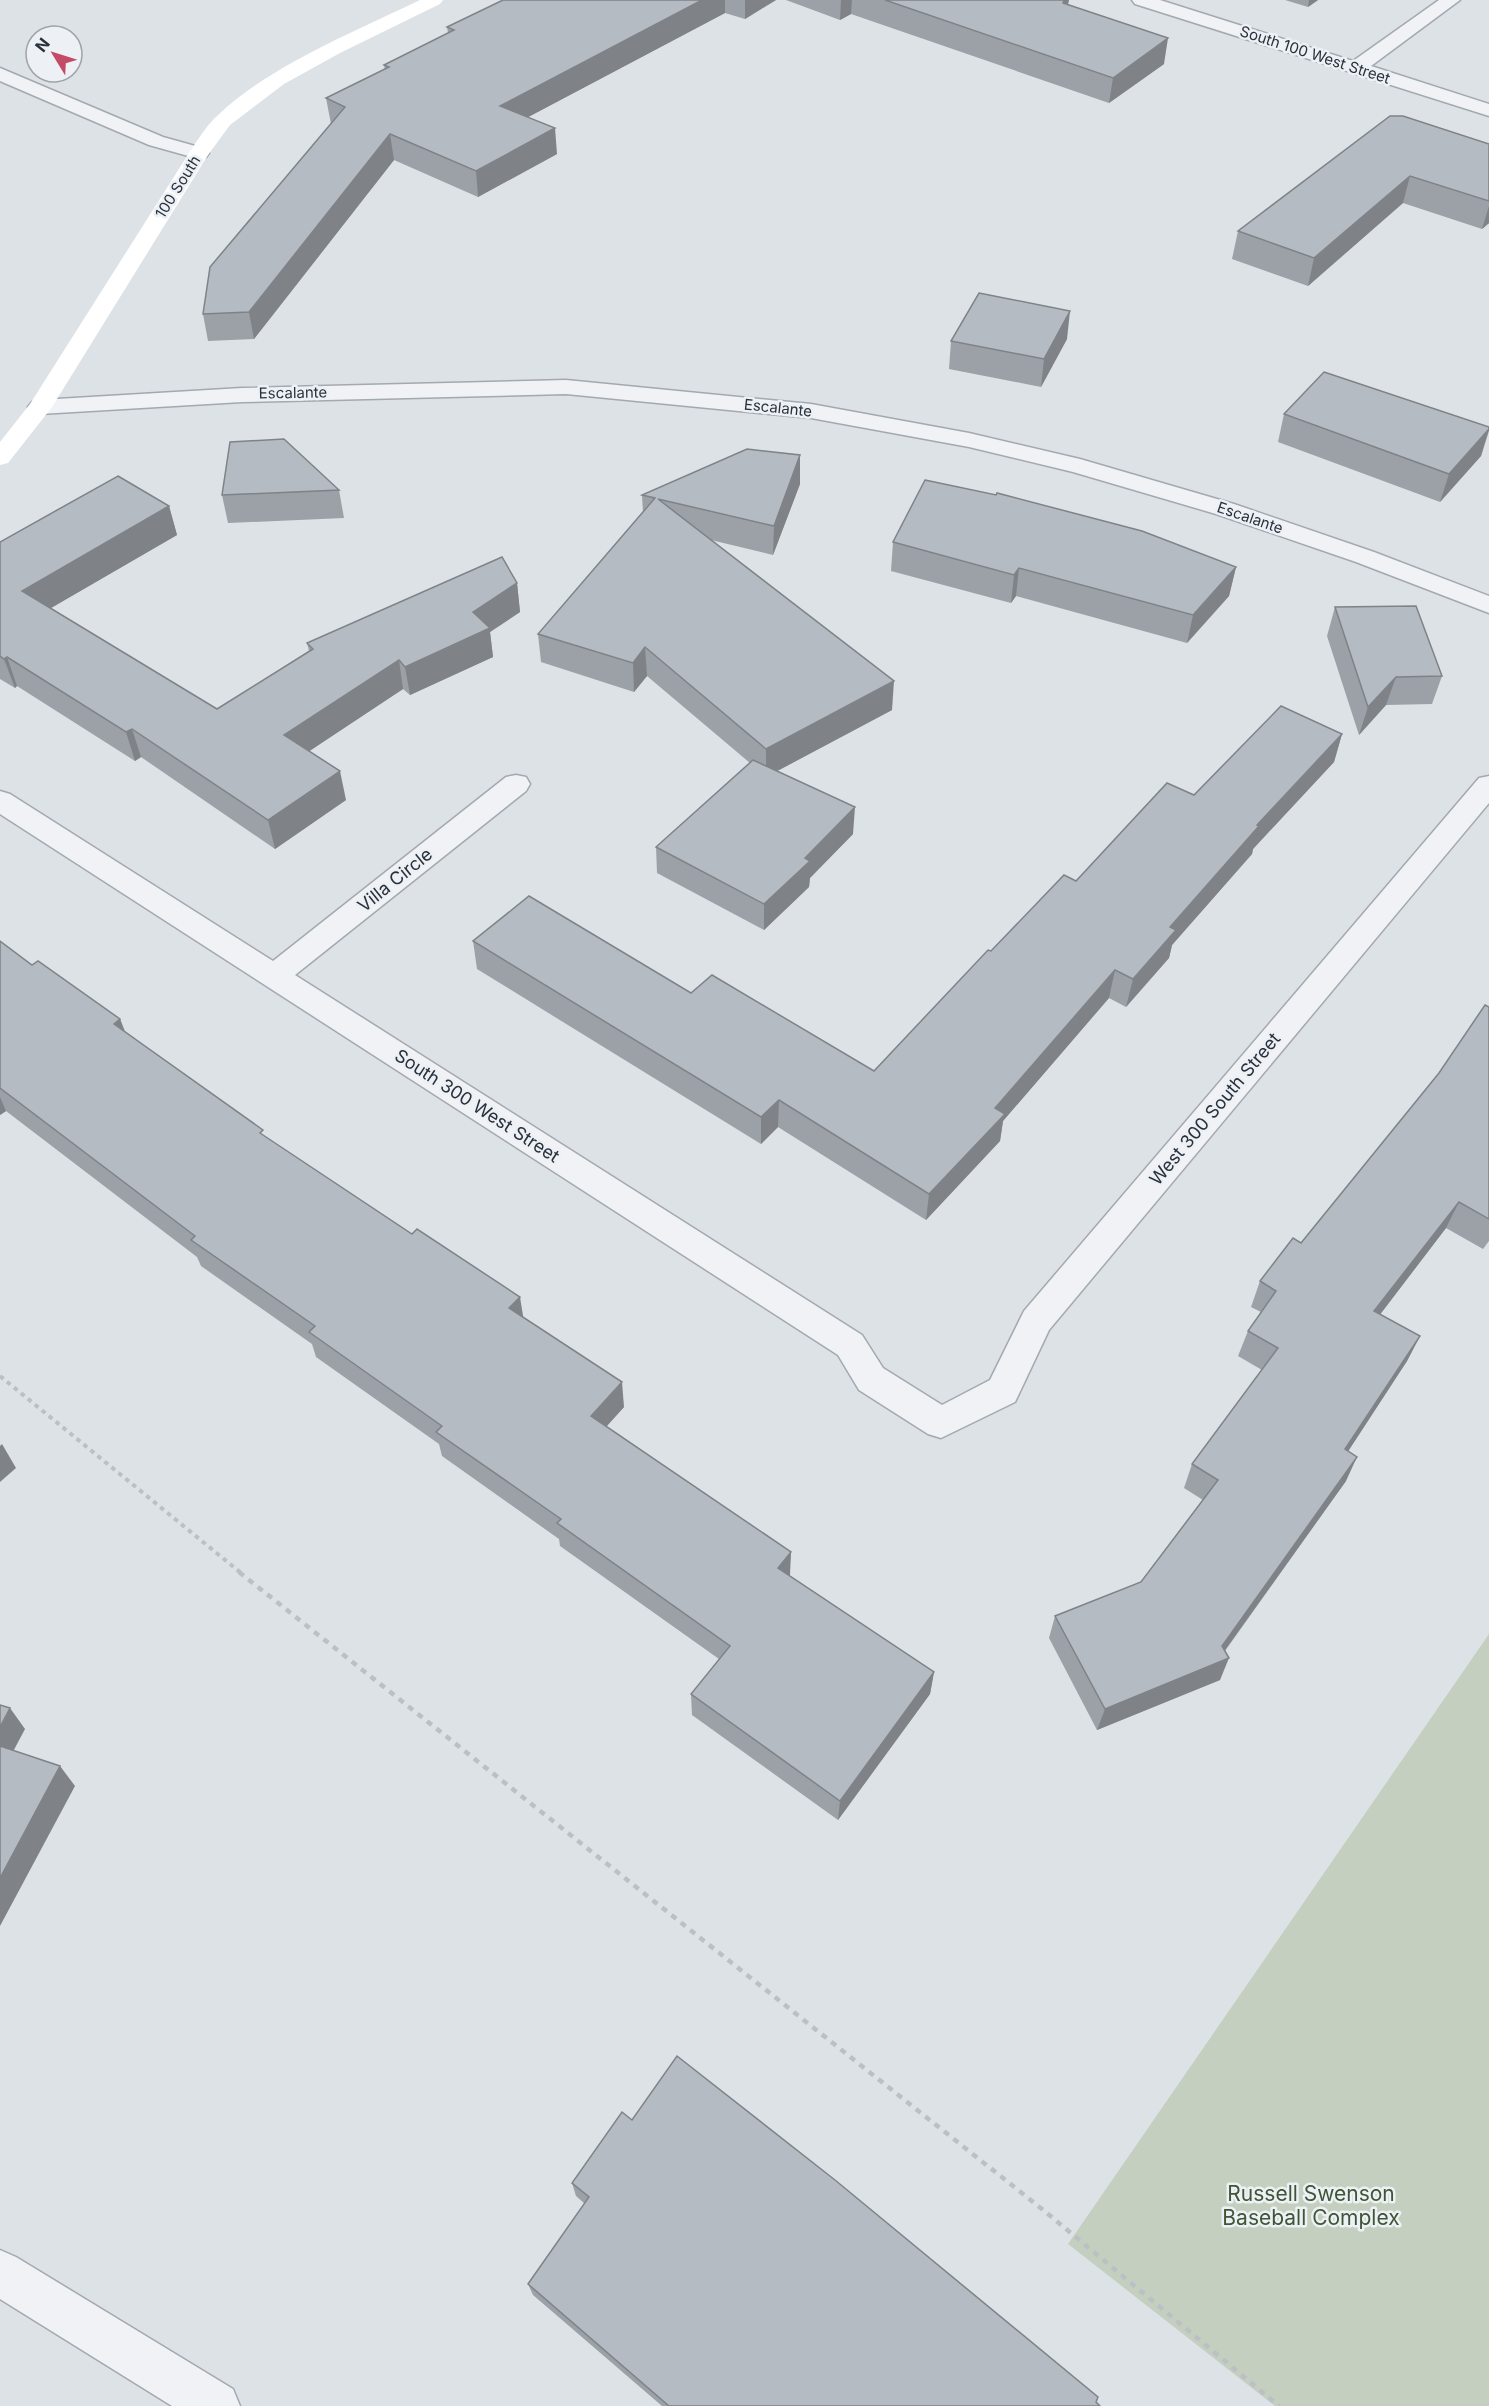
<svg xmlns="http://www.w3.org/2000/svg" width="1489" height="2406" font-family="Inter,sans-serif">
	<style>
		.green { fill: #c5cfbf }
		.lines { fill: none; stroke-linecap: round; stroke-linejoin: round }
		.street-casing { stroke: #a3a9b0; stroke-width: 3 }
		.path-far1 { stroke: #bcc0c5; stroke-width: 4; stroke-dasharray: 4.5 4.5; stroke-linecap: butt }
		.path { stroke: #bcc0c5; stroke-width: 4.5; stroke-dasharray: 6 6; stroke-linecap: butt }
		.street { fill: #f0f2f5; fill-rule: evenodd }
		.secondary { fill: #fff; fill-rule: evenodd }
		.wall { fill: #9ca1a7 }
		.shaded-wall { fill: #7f8388 }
		.building { fill: #b5bbc2; stroke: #7f8388; stroke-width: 1.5 }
		.labels { text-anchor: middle; stroke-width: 5; stroke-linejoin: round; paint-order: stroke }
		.far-street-label { font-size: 15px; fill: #28313c; stroke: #edf0f4 }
		.street-label { font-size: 18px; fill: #28313c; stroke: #edf0f4 }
		.near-park-label { font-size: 21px; fill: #3f5636; stroke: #edf0f4 }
	</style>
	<rect width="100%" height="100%" fill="#dde2e6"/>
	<!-- green -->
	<polygon class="green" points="1489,1634 1489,2406 1275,2406 1068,2244"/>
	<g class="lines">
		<!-- street casing -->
		<g class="street-casing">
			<g id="street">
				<polygon points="1132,0 1160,0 1353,61 1439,0 1460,0 1371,66 1489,104 1489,116 1135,4"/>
				<polygon points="0,68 163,137 206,149 209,153 206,157 199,159 149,145 0,81"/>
				<polygon points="566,380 811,404 969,433 1080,459 1234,504 1374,552 1489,596 1489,613 1356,562 1216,514 1073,472 969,447 811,418 566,394 242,402 40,414 32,412 28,407 32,402 40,400 242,388"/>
				<polygon points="516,775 526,777 530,784 526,791 295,975 862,1335 883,1368 942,1405 990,1380 1024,1311 1479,778 1489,776 1489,803 1049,1330 1015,1402 941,1438 928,1434 859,1390 838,1355 0,814 0,791 10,794 273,961 506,777"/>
				<polygon points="0,2250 16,2257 233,2389 240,2406 172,2406 0,2299"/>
			</g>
		</g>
		<!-- path-far1 -->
		<polyline class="path-far1" points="0,1376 241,1573"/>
		<!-- path -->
		<polyline class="path" points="239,1572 1042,2209 1279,2406"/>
		<!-- street -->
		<use href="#street" class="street"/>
		<!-- secondary -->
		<path class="secondary" d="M420 0H443L440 4 340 53 284 84 230 125 208 155 52 407 8 463 0 465V442L30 404 189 153C197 141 206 126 217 116 269 66 354 32 420 0Z"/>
	</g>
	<!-- wall -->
	<g class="wall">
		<polygon points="503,0 776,0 745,19 725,13 528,117 557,154 478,197 394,160 254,339 208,341 203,314 331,124 326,98 385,70 384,65 448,33 447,27"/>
		<polygon points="786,0 1069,0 1068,5 1164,64 1109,103 851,14 840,20"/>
		<polygon points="1285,0 1318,0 1308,7"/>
		<polygon points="1489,144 1489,223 1482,229 1403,203 1308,286 1232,259 1238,231"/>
		<polygon points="1067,339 1041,387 949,369 951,341"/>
		<polygon points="1284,414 1489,427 1489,431 1481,456 1440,502 1278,442"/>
		<polygon points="800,455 800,484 773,555 711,540 892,710 777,771 853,834 810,878 809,887 764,930 657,873 656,847 750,763 647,676 634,692 541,662 538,634 643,513 642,495"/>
		<polygon points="339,490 344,518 228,523 222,495"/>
		<polygon points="169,506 177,535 51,608 217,709 309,651 307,643 517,583 520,612 490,632 493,657 410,695 403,689 309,751 346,800 275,849 141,757 135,761 17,686 15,688 0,679 0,542"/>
		<polygon points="893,542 1236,567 1229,596 1187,643 1016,596 1011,603 891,571"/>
		<polygon points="1335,607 1442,676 1432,704 1386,705 1359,735 1327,636"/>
		<polygon points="1342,734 1334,762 1253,849 1252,854 1172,945 1169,958 1126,1007 1109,998 1003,1121 1000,1141 926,1220 778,1127 761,1144 477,969 473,941 691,993 874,1071 1076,881 1194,795"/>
		<polygon points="0,941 32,965 120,1019 125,1031 264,1136 523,1317 624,1407 607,1426 791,1552 789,1575 934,1672 930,1694 838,1820 692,1715 691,1694 719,1659 560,1546 559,1539 442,1456 439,1444 316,1357 312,1344 201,1266 197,1257 6,1111 0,1115"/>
		<polygon points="1489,1007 1489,1241 1483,1249 1446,1228 1380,1314 1420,1336 1407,1361 1348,1451 1346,1481 1225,1651 1220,1680 1097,1730 1049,1638 1055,1616 1141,1582 1203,1500 1184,1488 1192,1464 1262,1370 1238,1356 1248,1331 1261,1312 1251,1307 1260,1281 1301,1243 1439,1073"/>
		<polygon points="632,2120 1096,2402 1100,2406 662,2406 533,2295 528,2284 585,2204 576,2196 572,2183"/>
	</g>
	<!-- shaded-wall -->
	<g class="shaded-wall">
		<polygon points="702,0 725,0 725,13 502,131 500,106"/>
		<polygon points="745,0 776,0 745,19"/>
		<polygon points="841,0 852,0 851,14 840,20"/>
		<polygon points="1064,0 1069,0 1060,28 1063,3"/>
		<polygon points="1309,0 1318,0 1308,7"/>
		<polygon points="1168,38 1164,64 1109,103 1113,78"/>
		<polygon points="555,128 557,154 478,197 476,171"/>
		<polygon points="390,134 394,160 254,339 249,312"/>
		<polygon points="1410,176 1403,203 1308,286 1314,258"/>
		<polygon points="1489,206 1489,223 1482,229"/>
		<polygon points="1070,311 1067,339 1041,387 1044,359"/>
		<polygon points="1489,429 1481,456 1440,502 1449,474"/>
		<polygon points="800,455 800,484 773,555 774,526"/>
		<polygon points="169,506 177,535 32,619 22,591"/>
		<polygon points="1236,567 1229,596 1187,643 1193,615"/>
		<polygon points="1019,568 1016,596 1011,603 1014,575"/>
		<polygon points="517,583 520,612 490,632 493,657 410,695 405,667 473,612"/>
		<polygon points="645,647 647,676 634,692 633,663"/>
		<polygon points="7,657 17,686 15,688 4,659"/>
		<polygon points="399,660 403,689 290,764 284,735"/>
		<polygon points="1396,677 1386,705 1359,735 1368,707"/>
		<polygon points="894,681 892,710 766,777 766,749"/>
		<polygon points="132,729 141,757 135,761 126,732"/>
		<polygon points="1342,734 1334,762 1253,849 1252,854 1172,945 1169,958 1126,1007 1133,979 1170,927 1257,825"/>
		<polygon points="340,771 346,800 275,849 268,820"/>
		<polygon points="855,807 853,834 810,878 809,887 764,930 764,904 805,858"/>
		<polygon points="1115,970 1109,998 1003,1121 1000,1141 926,1220 929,1194 995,1108"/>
		<polygon points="120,1019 130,1046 114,1024"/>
		<polygon points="0,1097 6,1111 0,1115"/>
		<polygon points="779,1100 778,1127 761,1144 761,1117"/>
		<polygon points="1459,1202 1446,1228 1363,1337 1374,1311"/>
		<polygon points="520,1297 524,1322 509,1308"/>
		<polygon points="1420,1336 1407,1361 1334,1473 1345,1449"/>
		<polygon points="622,1382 624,1407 594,1440 591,1416"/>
		<polygon points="2,1444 16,1468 0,1482 0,1446"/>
		<polygon points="1357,1457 1346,1481 1215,1664 1229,1658 1220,1680 1097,1730 1105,1709 1222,1646"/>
		<polygon points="791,1552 790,1575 777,1590 778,1568"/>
		<polygon points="934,1672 930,1694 838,1820 840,1801"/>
		<polygon points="10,1708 25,1729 7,1763 0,1754 0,1727"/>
		<polygon points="60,1766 75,1786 0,1926 0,1878"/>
	</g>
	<!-- building -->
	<g class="building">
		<polygon points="503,0 702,0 500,106 555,128 476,171 390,134 249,312 203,314 210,267 345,107 326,98 389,67 384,65 454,30 447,27"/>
		<polygon points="885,0 1064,0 1063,3 1168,38 1113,78"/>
		<polygon points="1390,116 1403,116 1489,144 1489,201 1410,176 1314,258 1238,231"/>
		<polygon points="979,293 1070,311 1044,359 951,341"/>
		<polygon points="1324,372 1489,427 1489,429 1449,474 1284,414"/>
		<polygon points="284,439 339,490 222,495 230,442"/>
		<polygon points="747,449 800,455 774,526 658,499 894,681 766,749 645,647 633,663 538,634 655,498 642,495"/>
		<polygon points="118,476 169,506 22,591 217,709 313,649 307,643 502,557 517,583 473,612 490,628 405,667 399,660 284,735 340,771 268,820 132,729 126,732 7,657 4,659 0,656 0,542"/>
		<polygon points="925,480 996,495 997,493 1142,531 1236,567 1193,615 1019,568 1014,575 893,542"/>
		<polygon points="1416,606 1442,676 1396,677 1368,707 1335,607"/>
		<polygon points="1281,706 1342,734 1257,825 1259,826 1170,927 1176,930 1133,979 1115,970 995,1108 1005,1114 929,1194 779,1100 761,1117 473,941 529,896 691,993 712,975 874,1071 988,950 991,951 1064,875 1076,881 1167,783 1194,795"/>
		<polygon points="753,760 855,807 805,858 810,861 764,904 656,847"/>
		<polygon points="0,941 32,965 38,961 120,1019 114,1024 263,1130 260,1133 412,1234 417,1229 520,1297 509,1308 622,1382 591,1416 791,1552 778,1568 934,1672 840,1801 691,1694 730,1646 557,1523 561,1519 436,1432 442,1426 309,1332 315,1326 191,1240 195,1236 0,1088"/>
		<polygon points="1485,1005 1489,1007 1489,1219 1459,1202 1374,1311 1420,1336 1345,1449 1357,1457 1222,1646 1229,1658 1105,1709 1055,1616 1141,1582 1218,1480 1192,1464 1278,1348 1248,1331 1276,1291 1260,1281 1293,1238 1301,1243 1439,1073"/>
		<polygon points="0,1705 10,1708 0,1727"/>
		<polygon points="0,1746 60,1766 0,1878"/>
		<polygon points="677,2056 835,2180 1098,2397 1096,2402 1100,2406 669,2406 528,2284 589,2197 572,2183 622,2112 632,2120"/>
	</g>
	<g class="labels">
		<!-- far-street labels -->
		<g class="far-street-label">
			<text transform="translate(1315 55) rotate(18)" y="5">South 100 West Street</text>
			<text transform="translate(178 187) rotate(-58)" y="5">100 South</text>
			<text transform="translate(293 393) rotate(-1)" y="5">Escalante</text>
			<text transform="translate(778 408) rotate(6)" y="5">Escalante</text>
			<text transform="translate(1250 518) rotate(19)" y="5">Escalante</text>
		</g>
		<!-- street labels -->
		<g class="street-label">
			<text transform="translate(395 880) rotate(-39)" y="6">Villa Circle</text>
			<text transform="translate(477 1106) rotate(33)" y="6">South 300 West Street</text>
			<text transform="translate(1215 1109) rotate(-50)" y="6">West 300 South Street</text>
		</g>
		<!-- near-park labels -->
		<g class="near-park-label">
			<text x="1311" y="2201">Russell Swenson<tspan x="1311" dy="24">Baseball Complex</tspan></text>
		</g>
	</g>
	<!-- north arrow -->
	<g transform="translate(54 54) rotate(308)"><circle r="28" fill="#edf0f4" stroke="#9ea4aa" stroke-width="1.5"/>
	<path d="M0-4.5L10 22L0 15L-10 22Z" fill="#c44a67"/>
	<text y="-9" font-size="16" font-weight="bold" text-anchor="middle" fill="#28313c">N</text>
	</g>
</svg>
